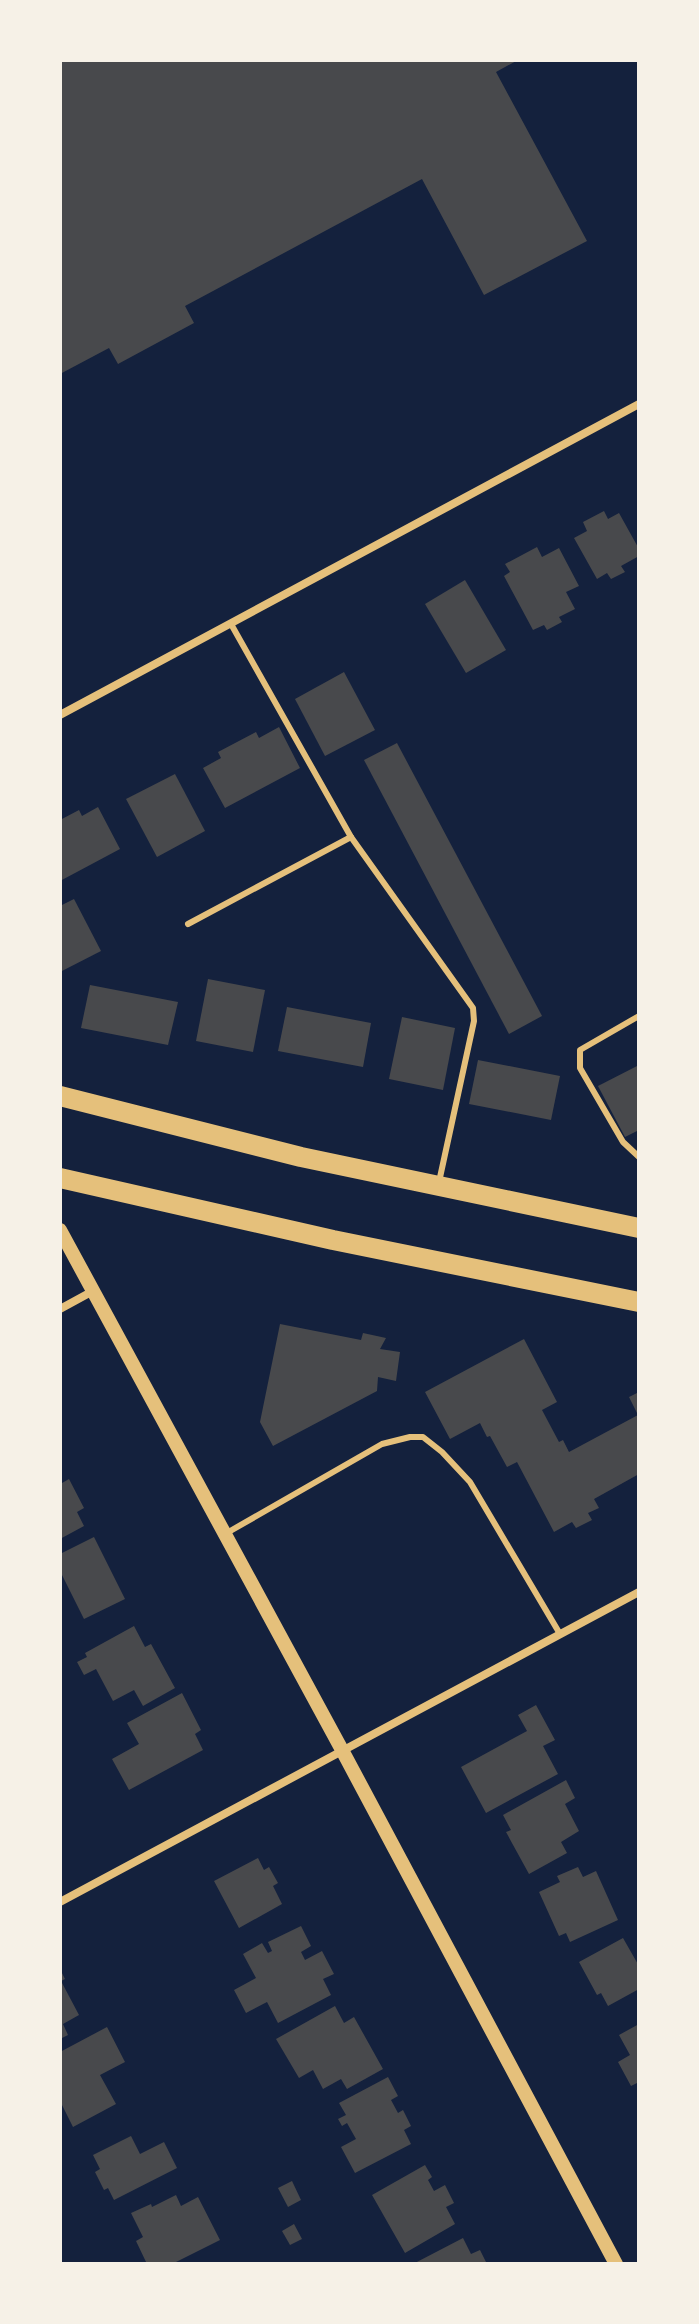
<svg xmlns="http://www.w3.org/2000/svg" width="699" height="2324" font-family="Roboto,sans-serif">
	<style>
		.building { fill: #48494c }
		.lines { fill: none; stroke-linecap: round; stroke-linejoin: round }
		.service { stroke: #e5c07b; stroke-width: 6 }
		.minor { stroke: #e5c07b; stroke-width: 8 }
		.tertiary { stroke: #e5c07b; stroke-width: 14 }
		.primary { stroke: #e5c07b; stroke-width: 20 }
	</style>
	<rect width="100%" height="100%" fill="#14213d"/>
	<!-- building -->
	<g class="building">
		<polygon points="60,60 518,60 496,72 587,241 484,295 422,179 185,306 194,323 118,364 109,348 60,374"/>
		<polygon points="604,511 608,519 619,513 639,549 639,556 621,566 625,572 611,579 607,573 597,579 574,538 587,531 583,522"/>
		<polygon points="537,547 542,557 559,548 579,586 566,592 575,609 559,617 562,622 547,630 544,625 533,630 504,576 510,572 505,564"/>
		<polygon points="465,580 506,650 466,673 425,604"/>
		<polygon points="344,672 375,730 325,756 295,699"/>
		<polygon points="279,727 300,768 225,808 203,768 221,758 218,752 256,732 259,738"/>
		<polygon points="397,743 542,1016 509,1034 364,760"/>
		<polygon points="175,774 205,831 157,857 126,799"/>
		<polygon points="98,807 120,849 60,881 60,820 79,810 82,816"/>
		<polygon points="74,899 101,951 60,972 60,906"/>
		<polygon points="208,979 265,990 253,1052 196,1041"/>
		<polygon points="90,985 178,1002 168,1045 81,1028"/>
		<polygon points="287,1007 371,1023 363,1067 278,1051"/>
		<polygon points="402,1017 455,1028 443,1090 389,1079"/>
		<polygon points="478,1060 560,1076 551,1120 469,1104"/>
		<polygon points="639,1065 639,1130 625,1137 598,1086"/>
		<polygon points="280,1324 361,1340 363,1333 386,1338 380,1349 400,1352 396,1381 378,1377 377,1391 273,1446 260,1422"/>
		<polygon points="524,1339 557,1402 542,1410 559,1442 563,1440 569,1452 638,1415 629,1397 639,1392 639,1474 594,1499 599,1508 588,1513 592,1520 576,1528 572,1522 554,1532 517,1462 507,1467 490,1436 487,1437 480,1423 450,1439 425,1392"/>
		<polygon points="60,1479 62,1483 69,1479 84,1508 77,1512 84,1526 60,1539"/>
		<polygon points="94,1537 125,1599 84,1619 60,1571 60,1554"/>
		<polygon points="134,1626 145,1647 151,1644 175,1688 143,1706 134,1690 113,1701 96,1669 84,1675 77,1662 87,1657 85,1653"/>
		<polygon points="182,1693 201,1730 195,1734 203,1750 129,1790 112,1759 139,1744 127,1723"/>
		<polygon points="536,1705 555,1740 543,1746 558,1774 486,1813 461,1767 527,1731 518,1715"/>
		<polygon points="566,1780 575,1798 565,1804 579,1831 561,1842 567,1853 529,1874 506,1832 511,1830 503,1815"/>
		<polygon points="258,1858 264,1870 269,1867 278,1883 273,1886 282,1904 239,1928 214,1881"/>
		<polygon points="578,1867 583,1877 596,1871 618,1920 570,1942 566,1933 559,1936 539,1892 560,1882 557,1876"/>
		<polygon points="301,1926 311,1946 301,1952 305,1960 322,1951 334,1974 323,1979 331,1995 278,2023 267,2002 246,2013 234,1990 256,1978 243,1954 262,1943 268,1953 272,1951 268,1942"/>
		<polygon points="623,1938 639,1966 639,1989 608,2006 601,1993 597,1995 579,1962"/>
		<polygon points="60,1969 65,1979 61,1981 79,2015 63,2024 68,2035 60,2039"/>
		<polygon points="335,2006 344,2023 354,2017 383,2069 347,2089 341,2079 323,2089 313,2070 299,2078 276,2039"/>
		<polygon points="639,2024 639,2082 631,2086 618,2062 630,2055 619,2035"/>
		<polygon points="107,2027 125,2062 100,2075 116,2104 73,2127 60,2101 60,2052"/>
		<polygon points="388,2077 398,2096 391,2100 398,2113 403,2110 411,2126 404,2130 411,2144 355,2173 341,2147 356,2139 347,2123 342,2126 338,2119 346,2115 339,2103"/>
		<polygon points="131,2136 140,2154 164,2142 177,2168 114,2200 108,2188 104,2190 95,2172 100,2169 93,2155"/>
		<polygon points="425,2165 432,2177 428,2180 434,2191 445,2185 454,2203 446,2207 455,2224 405,2253 372,2195"/>
		<polygon points="292,2181 301,2200 288,2207 278,2188"/>
		<polygon points="176,2195 181,2206 198,2197 220,2240 172,2264 147,2264 136,2241 143,2237 131,2213 151,2204 152,2207"/>
		<polygon points="294,2224 302,2239 290,2245 282,2231"/>
		<polygon points="463,2238 471,2254 480,2250 487,2264 413,2264"/>
	</g>
	<g class="lines">
		<!-- service -->
		<g class="service">
			<polyline points="231,624 351,837 473,1008 474,1021 439,1182"/>
			<polyline points="188,924 351,837"/>
			<polyline points="639,1016 580,1050 580,1068 623,1142 639,1157"/>
			<polyline points="225,1534 382,1444 410,1437 423,1437 442,1452 470,1482 560,1634"/>
		</g>
		<!-- minor -->
		<g class="minor">
			<polyline points="60,715 639,404"/>
			<polyline points="60,1309 93,1291"/>
			<polyline points="60,1902 639,1592"/>
		</g>
		<!-- tertiary -->
		<polyline class="tertiary" points="60,1230 342,1750 616,2264"/>
		<!-- primary -->
		<g class="primary">
			<polyline points="60,1096 301,1157 639,1228"/>
			<polyline points="60,1178 333,1240 639,1302"/>
		</g>
	</g>
	<!-- border -->
	<rect width="699" height="2324" fill="none" stroke="#f6f1e7" stroke-width="124"/>
</svg>
